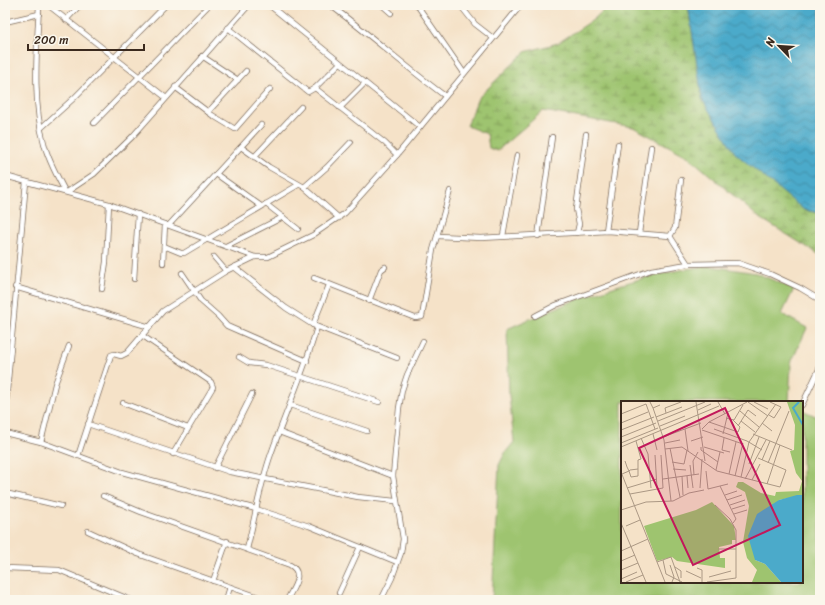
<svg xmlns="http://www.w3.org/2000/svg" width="825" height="605" font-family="Sriracha,sans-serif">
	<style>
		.grass { fill: #9ec46f; stroke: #6c7746 }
		.wetland { fill: url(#wetland-marsh); stroke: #6c7746 }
		.water { fill: url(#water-waves); stroke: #436a74 }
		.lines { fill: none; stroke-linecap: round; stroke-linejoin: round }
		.minor-casing { stroke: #7c6a5a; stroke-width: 6 }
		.minor { stroke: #fff; stroke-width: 4.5 }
		.inset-river { fill: none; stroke: #4baaca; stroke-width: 2 }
		.inset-road { fill: none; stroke: #ab9884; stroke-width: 1 }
		.view { fill: #c2185b; fill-opacity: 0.15; stroke: #c2185b; stroke-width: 2 }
		.inset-edge { fill: none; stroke: #3b2a1e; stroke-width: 2 }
	</style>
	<defs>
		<pattern id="wetland-marsh" width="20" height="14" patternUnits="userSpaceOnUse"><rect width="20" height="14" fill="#9ec46f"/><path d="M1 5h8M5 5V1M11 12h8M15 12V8" fill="none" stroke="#829f5b"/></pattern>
		<pattern id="water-waves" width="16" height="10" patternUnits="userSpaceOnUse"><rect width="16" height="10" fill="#4baaca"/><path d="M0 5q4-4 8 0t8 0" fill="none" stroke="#408ba3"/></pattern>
	</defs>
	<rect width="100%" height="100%" fill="#fbf7ec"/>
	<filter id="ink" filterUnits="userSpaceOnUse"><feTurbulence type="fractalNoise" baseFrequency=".025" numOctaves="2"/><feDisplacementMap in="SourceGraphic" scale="8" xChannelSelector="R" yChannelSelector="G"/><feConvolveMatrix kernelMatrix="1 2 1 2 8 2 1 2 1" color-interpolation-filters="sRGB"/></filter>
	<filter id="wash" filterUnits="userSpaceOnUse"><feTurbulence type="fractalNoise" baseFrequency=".012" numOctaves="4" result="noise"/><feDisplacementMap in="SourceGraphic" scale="16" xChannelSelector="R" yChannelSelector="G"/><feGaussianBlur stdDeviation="0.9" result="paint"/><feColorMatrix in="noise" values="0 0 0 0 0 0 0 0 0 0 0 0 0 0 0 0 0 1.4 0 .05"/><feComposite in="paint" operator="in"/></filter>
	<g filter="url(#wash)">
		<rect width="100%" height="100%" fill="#f5e2c8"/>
		<!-- grass -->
		<path class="grass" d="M710 266 756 273 794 289 782 314 807 328 791 363 789 402H622V582H802V410L820 418V599L492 600 499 465 505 453 514 442 509 395 507 329C572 300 639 273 710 266Z"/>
		<!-- wetland -->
		<polygon class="wetland" points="609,5 688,5 691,27 804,210 820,213 820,255 757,216 689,157 633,127 543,111 497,151 489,148 487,134 467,126 478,98 525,52 558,43 593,20"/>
		<!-- water -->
		<polygon class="water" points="688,5 820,5 820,213 804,210 735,153 702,99"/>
	</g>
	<g filter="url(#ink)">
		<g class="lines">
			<!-- minor casing -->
			<g class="minor-casing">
				<g id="minor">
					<path d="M39 5C37 48 32 102 44 143 48 160 57 176 65 191"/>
					<polyline points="48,5 165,97"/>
					<polyline points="269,5 420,127"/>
					<path d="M330 5C369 34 406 67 445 96"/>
					<polyline points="382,5 391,13"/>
					<polyline points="417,5 464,73"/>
					<polyline points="460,5 475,24 493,38"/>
					<polyline points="66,20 80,5"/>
					<polyline points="5,22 39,14"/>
					<polyline points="228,28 308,92 315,88 385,143 397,155"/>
					<polyline points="202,56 238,80"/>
					<polyline points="175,87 212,115 235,129 270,89"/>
					<polyline points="315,88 340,63"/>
					<polyline points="340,108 365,83"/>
					<polyline points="208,112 246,71"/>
					<polyline points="94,123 209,5"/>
					<polyline points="41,128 74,98 166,5"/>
					<polyline points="241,147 269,167 304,187 339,218"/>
					<polyline points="254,157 301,107"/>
					<polyline points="216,174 261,206"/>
					<polyline points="5,176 109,204 255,257 268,257 313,235 345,213 397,155 521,5"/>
					<polyline points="304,187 327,167 351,142"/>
					<polyline points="67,192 94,174 132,137 249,5"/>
					<polyline points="266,204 298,229"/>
					<polyline points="169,225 261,125"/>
					<polyline points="606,231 618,144"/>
					<polyline points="577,233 579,224 576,209 586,134"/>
					<polyline points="639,233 651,147"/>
					<polyline points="438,236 481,238 608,231 670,236 688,264"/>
					<polyline points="503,236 517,155"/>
					<polyline points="538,236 552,137"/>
					<polyline points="670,236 675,228 681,180"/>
					<polyline points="164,246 181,253 184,253 298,185"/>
					<polyline points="226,246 283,217"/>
					<polyline points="214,257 226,271"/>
					<polyline points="163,263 165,224"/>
					<polyline points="234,267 286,308 313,325 397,358"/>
					<polyline points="182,273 201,301 218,316 227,326 307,361"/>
					<polyline points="314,278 415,318 422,317 433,250 450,191"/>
					<polyline points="134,279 138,214"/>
					<polyline points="15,287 150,327"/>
					<polyline points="102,289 106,262 109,204"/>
					<polyline points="369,301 381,270 385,267"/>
					<polyline points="535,316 556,305 651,270 688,264 738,263 770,274 800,288 820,300"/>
					<polyline points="313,325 329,285"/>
					<polyline points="143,336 211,382 213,387 173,454"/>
					<polyline points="239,357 249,363 266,365 379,402"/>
					<polyline points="123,403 188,428"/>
					<polyline points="290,405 367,431"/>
					<polyline points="802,405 820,367"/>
					<polyline points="5,413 26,182"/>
					<polyline points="88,424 230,472 358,497 395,501"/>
					<polyline points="279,432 393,476"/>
					<polyline points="5,433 41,442 122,472 256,509 309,526 397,562"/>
					<polyline points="41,442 55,384 69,346"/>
					<polyline points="78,456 111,355 114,354 121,356 127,353 163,311 226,271 255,257"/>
					<polyline points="215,468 252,394"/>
					<polyline points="5,493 61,506"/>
					<path d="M103 496 141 512 290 565C305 573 293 588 287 600"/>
					<polyline points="88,531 138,554 267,600"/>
					<path d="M247 549C255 517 260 485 271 454 286 411 305 370 317 327"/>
					<polyline points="5,568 59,570 131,600"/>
					<polyline points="213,581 227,541"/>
					<polyline points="339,593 360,547"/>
					<polyline points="226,600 230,587"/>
					<polyline points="381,600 392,578 401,553 403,539 393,476 399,408 402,390 407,375 423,341"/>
				</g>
			</g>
			<!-- minor -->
			<use href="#minor" class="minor"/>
		</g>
	</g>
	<!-- overview -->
	<g transform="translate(621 401)">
		<rect width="182" height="182" fill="#f5e2c8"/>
		<path d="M91 101 113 125 115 139H111V143L98 146 99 157H104V167L56 160 51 156 36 160 23 125 75 109Z" fill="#9ec46f"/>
		<path d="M166 1H182V94L158 99 134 159 144 163 160 181H131L136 169 126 157 122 141 128 105 124 91 115 86 117 81H122L140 92 154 95 155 91 178 90 181 80 175 72 169 50 173 49 174 24Z" fill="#9ec46f"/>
		<path d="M176 94H182V181H160L144 163 134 159 127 135 136 113 158 99Z" fill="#4baaca"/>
		<path class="inset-river" d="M178 1 172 7 182 24"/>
		<path class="inset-road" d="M29 1 32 7 39 4M75 1 84 60M97 1 104 13M127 1 147 15M133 1 147 8M32 7 43 39 50 100M77 9 90 3M119 10 138 26M45 12 44 7 60 1M0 13 25 3 34 28M148 14 153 17 160 6 149 1M35 16 61 6M105 17 113 19 122 4M37 20 84 1M120 20 134 31M88 21 117 31 119 26 112 19M0 22 27 11M141 22 151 30M39 25 64 15M117 25 127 9 135 15M64 28 67 50M81 28 88 21 126 1M93 28 126 40 141 49M0 29 33 16M81 29 122 43M32 33 36 49M102 33 107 12M132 33 171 49M0 36 35 22M42 36 80 22M20 37 27 53 30 87M103 37 101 49 109 51M15 40 20 58 17 59V68M70 40 82 36M0 42 37 27M44 42 59 39M0 46 98 5M80 46V49L97 61M83 46 103 52M49 47 59 96M44 48 61 46 96 70 159 86 165 69 137 57M34 54 36 87M141 59 149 40M51 61 63 63 66 49M147 62 168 10M128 63 138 36M69 64 72 87M52 68 65 69M95 69 99 51M85 70 87 88 107 83M0 71 44 181M1 73 8 70 9 69 17 68V75L10 76 8 70 6 66 4 60M108 73 115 41M73 74 72 60 77 51M61 75 62 94M66 75 67 87M114 75 122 42M120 76 128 41 155 3M42 78 78 73M124 78 145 39M131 79 139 63M146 83 159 44M99 85 115 118 112 122M6 87 36 78M79 87 81 58M9 93 42 87 40 54M104 94 116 90M106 99 121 94M109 104 124 99M111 108 124 104M0 109 25 101 52 100 68 92 83 89M113 113 126 109M0 122 25 181M5 125 19 119M97 148H115M0 150 27 138M42 159 45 173 61 181M0 160 14 154M36 161 50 156 59 181M49 164 53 176 51 181M54 166 60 170V177M76 167 81 169V181M0 169 17 162M65 170 80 177M88 176 110 170M0 178 16 171M5 181 22 174M86 181 115 177V129L109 118 94 104"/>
		<path class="view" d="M104 7 159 124 72 164 18 47Z"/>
		<rect width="182" height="182" class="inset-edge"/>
	</g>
	<!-- margin -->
	<rect width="825" height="605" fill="none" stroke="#fbf7ec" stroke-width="20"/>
	<!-- north arrow -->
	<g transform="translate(779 46) rotate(295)" stroke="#fbf7ec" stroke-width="3" paint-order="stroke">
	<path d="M0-3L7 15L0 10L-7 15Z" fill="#3b2a1e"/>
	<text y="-6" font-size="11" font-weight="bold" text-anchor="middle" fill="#3b2a1e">N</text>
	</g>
	<!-- scale -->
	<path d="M28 44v6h116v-6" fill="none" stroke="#3b2a1e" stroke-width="2"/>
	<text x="34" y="44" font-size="12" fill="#3b2a1e" stroke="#fbf7ec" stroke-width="3" paint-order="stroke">200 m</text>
</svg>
